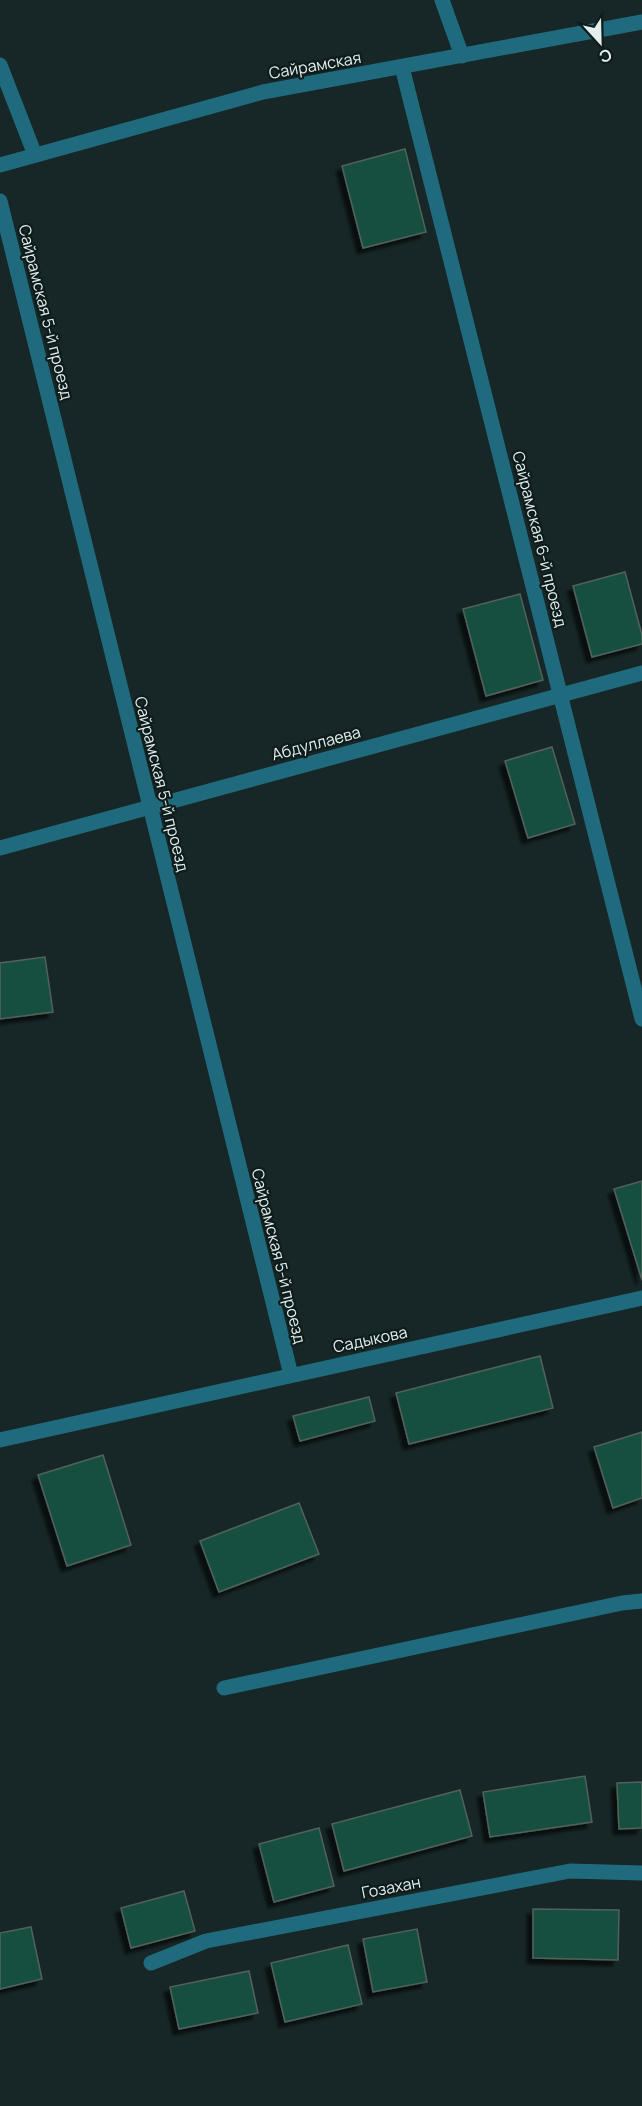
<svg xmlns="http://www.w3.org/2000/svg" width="642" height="2106" font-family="Manrope,sans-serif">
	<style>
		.building { fill: #15503f; stroke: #52615b; stroke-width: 1.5; filter: url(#shadow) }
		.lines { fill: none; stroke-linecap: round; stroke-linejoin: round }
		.street { stroke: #1f6b7d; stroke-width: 15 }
		.labels { text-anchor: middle; stroke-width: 4.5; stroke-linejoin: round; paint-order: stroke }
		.street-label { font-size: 16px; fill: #e4eeed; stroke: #0e1c1c }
	</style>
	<defs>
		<filter id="shadow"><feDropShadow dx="-5.5" dy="5.5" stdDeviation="1.5" flood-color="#0009"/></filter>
	</defs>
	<rect width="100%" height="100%" fill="#172626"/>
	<!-- building -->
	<g class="building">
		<polygon points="405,149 426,232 363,248 342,166"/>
		<polygon points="625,572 642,635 642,644 592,657 573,586"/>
		<polygon points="520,594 543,680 486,696 463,609"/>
		<polygon points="552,747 575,824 528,838 505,761"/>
		<polygon points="45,957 53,1012 0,1019 0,963"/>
		<polygon points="642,1181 642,1280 614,1189"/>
		<polygon points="540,1356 553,1408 409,1444 396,1393"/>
		<polygon points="369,1397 375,1421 300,1441 293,1416"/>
		<polygon points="642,1432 642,1498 613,1508 594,1447"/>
		<polygon points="103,1455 131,1545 67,1566 38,1475"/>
		<polygon points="299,1503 319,1554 219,1592 200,1541"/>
		<polygon points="585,1776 592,1822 490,1837 483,1792"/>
		<polygon points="642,1782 642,1828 619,1829 617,1783"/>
		<polygon points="460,1790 472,1836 344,1871 332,1824"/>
		<polygon points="319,1828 334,1886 274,1902 259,1844"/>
		<polygon points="184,1891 195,1931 131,1948 121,1908"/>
		<polygon points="533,1909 619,1910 618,1960 533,1958"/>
		<polygon points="31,1927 42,1979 0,1989 0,1933"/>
		<polygon points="417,1929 427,1982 373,1992 363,1939"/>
		<polygon points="348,1945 362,2004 285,2022 271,1963"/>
		<polygon points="249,1971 258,2013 179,2029 170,1987"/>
	</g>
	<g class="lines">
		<!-- street -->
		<g class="street">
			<polyline points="442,0 462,56"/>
			<polyline points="0,65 35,155"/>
			<polyline points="402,67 642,1019"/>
			<polyline points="0,165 263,92 642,22"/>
			<polyline points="0,201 291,1375"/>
			<polyline points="0,848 642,673"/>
			<polyline points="0,1440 642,1298"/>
			<polyline points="224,1688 622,1603 642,1601"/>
			<polyline points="151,1963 206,1941 570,1871 642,1873"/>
		</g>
	</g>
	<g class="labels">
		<!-- street labels -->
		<g class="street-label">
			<text transform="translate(315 65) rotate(-10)" y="6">Сайрамская</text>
			<text transform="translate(46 312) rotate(76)" y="6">Сайрамская 5-й проезд</text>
			<text transform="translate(540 539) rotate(76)" y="6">Сайрамская 6-й проезд</text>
			<text transform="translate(316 743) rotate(-15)" y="6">Абдуллаева</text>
			<text transform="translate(162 784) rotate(76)" y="6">Сайрамская 5-й проезд</text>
			<text transform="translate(279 1256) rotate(76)" y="6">Сайрамская 5-й проезд</text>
			<text transform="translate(370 1339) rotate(-12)" y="6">Садыкова</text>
			<text transform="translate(391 1887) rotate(-11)" y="6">Гозахан</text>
		</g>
	</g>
	<!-- north arrow -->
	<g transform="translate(600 42) rotate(158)" stroke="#0e1c1c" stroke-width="4.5" paint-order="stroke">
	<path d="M0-4.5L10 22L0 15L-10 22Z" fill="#e4eeed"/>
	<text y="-9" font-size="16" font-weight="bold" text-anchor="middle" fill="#e4eeed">С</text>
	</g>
</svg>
